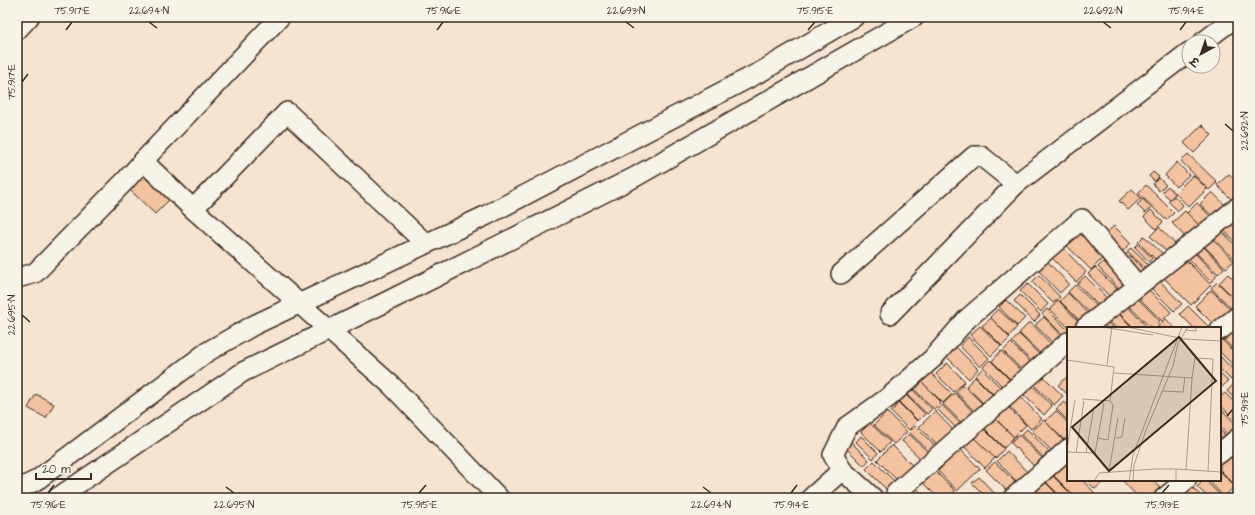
<svg xmlns="http://www.w3.org/2000/svg" width="1255" height="515" font-family="'Architects Daughter','Playpen Sans Deva',sans-serif">
	<style>
		.building { fill: #f2c2a1; stroke: #3b2a1e }
		.lines { fill: none; stroke-linecap: round; stroke-linejoin: round }
		.minor-casing { stroke: #3b2a1e; stroke-width: 22 }
		.minor { stroke: #f7f3e8; stroke-width: 19 }
		.ticks { fill: none; stroke: #3b2a1e; stroke-width: 1.5 }
		.inset-road { fill: none; stroke: #ab9a8b; stroke-width: 1 }
		.view { fill: #3b2a1e; fill-opacity: 0.15; stroke: #3b2a1e; stroke-width: 2 }
		.inset-edge { fill: none; stroke: #3b2a1e; stroke-width: 2 }
		.neatline { fill: none; stroke: #3b2a1e; stroke-width: 1.5 }
		.ticks-label { font-size: 10px; text-anchor: middle; fill: #3b2a1e }
	</style>
	<rect width="100%" height="100%" fill="#f6e4d3"/>
	<filter id="ink" filterUnits="userSpaceOnUse"><feTurbulence type="fractalNoise" baseFrequency=".025" numOctaves="2"/><feDisplacementMap in="SourceGraphic" scale="8" xChannelSelector="R" yChannelSelector="G"/><feConvolveMatrix kernelMatrix="1 2 1 2 8 2 1 2 1" color-interpolation-filters="sRGB"/></filter>
	<g filter="url(#ink)">
		<!-- building -->
		<g class="building">
			<polygon points="1202,125 1212,135 1194,153 1184,143"/>
			<polygon points="1188,154 1217,182 1209,190 1181,161"/>
			<polygon points="1177,162 1189,175 1176,187 1165,175"/>
			<polygon points="1153,172 1159,177 1154,181 1149,176"/>
			<polygon points="1229,174 1238,182 1238,199 1235,203 1217,185"/>
			<polygon points="1193,175 1207,189 1189,207 1175,193"/>
			<polygon points="144,176 169,200 155,214 130,190"/>
			<polygon points="1159,178 1166,185 1159,191 1153,184"/>
			<polygon points="1146,185 1174,213 1166,220 1138,193"/>
			<polygon points="1168,186 1175,194 1170,199 1162,192"/>
			<polygon points="1132,189 1141,198 1128,210 1119,201"/>
			<polygon points="1212,192 1226,206 1214,218 1200,204"/>
			<polygon points="1174,196 1183,205 1178,211 1168,201"/>
			<polygon points="1143,199 1151,208 1145,213 1137,205"/>
			<polygon points="1197,203 1213,219 1203,229 1187,213"/>
			<polygon points="1151,210 1163,222 1156,229 1144,217"/>
			<polygon points="1185,211 1201,227 1188,240 1172,223"/>
			<polygon points="1232,217 1238,223 1238,244 1221,228"/>
			<polygon points="1114,226 1131,243 1122,252 1105,234"/>
			<polygon points="1159,227 1175,244 1167,252 1150,236"/>
			<polygon points="1219,228 1238,248 1238,256 1235,259 1211,236"/>
			<polygon points="1080,231 1105,256 1091,270 1066,245"/>
			<polygon points="1144,236 1163,254 1156,260 1138,242"/>
			<polygon points="1211,237 1234,261 1226,268 1203,245"/>
			<polygon points="1138,244 1152,258 1149,262 1135,247"/>
			<polygon points="1202,245 1224,268 1218,274 1195,252"/>
			<polygon points="1062,247 1086,272 1076,282 1051,257"/>
			<polygon points="1131,248 1150,267 1147,270 1127,251"/>
			<polygon points="1193,251 1217,276 1211,282 1186,257"/>
			<polygon points="1127,253 1144,270 1137,277 1120,260"/>
			<polygon points="1107,258 1130,280 1120,290 1098,267"/>
			<polygon points="1184,258 1211,285 1191,305 1164,278"/>
			<polygon points="1046,260 1069,284 1060,293 1037,269"/>
			<polygon points="1095,267 1120,292 1113,300 1088,274"/>
			<polygon points="1228,274 1238,284 1238,303 1219,283"/>
			<polygon points="1039,275 1060,297 1053,303 1032,282"/>
			<polygon points="1085,276 1108,299 1100,307 1077,284"/>
			<polygon points="1159,280 1182,304 1174,311 1151,288"/>
			<polygon points="1217,282 1238,303 1238,305 1233,310 1211,288"/>
			<polygon points="1028,284 1048,304 1041,312 1020,291"/>
			<polygon points="1075,285 1100,309 1093,316 1068,292"/>
			<polygon points="1146,287 1171,312 1162,321 1137,296"/>
			<polygon points="1211,290 1231,310 1215,326 1195,306"/>
			<polygon points="1068,293 1090,316 1082,323 1060,301"/>
			<polygon points="1020,295 1040,315 1034,322 1014,301"/>
			<polygon points="1135,296 1160,321 1153,328 1151,328 1127,304"/>
			<polygon points="1006,300 1025,318 1017,326 999,307"/>
			<polygon points="1058,300 1081,324 1077,328 1069,328 1050,309"/>
			<polygon points="1126,305 1148,328 1134,328 1119,313"/>
			<polygon points="1188,306 1210,328 1194,328 1180,314"/>
			<polygon points="998,309 1017,327 1009,336 990,317"/>
			<polygon points="1047,309 1068,330 1064,336 1042,314"/>
			<polygon points="1118,313 1133,328 1116,328 1109,321"/>
			<polygon points="1044,317 1063,337 1055,345 1035,325"/>
			<polygon points="991,318 1010,338 1002,346 982,326"/>
			<polygon points="1166,319 1175,328 1156,328"/>
			<polygon points="1106,321 1114,328 1098,328"/>
			<polygon points="1030,322 1052,345 1042,355 1019,333"/>
			<polygon points="980,326 1001,346 991,356 970,335"/>
			<polygon points="1228,328 1238,338 1238,354 1220,336"/>
			<polygon points="1019,334 1042,357 1035,365 1012,342"/>
			<polygon points="968,337 989,358 980,367 960,346"/>
			<polygon points="1220,338 1238,356 1238,370 1220,352"/>
			<polygon points="1011,343 1033,365 1025,373 1003,351"/>
			<polygon points="956,347 978,369 969,379 946,356"/>
			<polygon points="1001,351 1023,373 1013,382 992,361"/>
			<polygon points="1220,356 1237,374 1231,380 1220,369"/>
			<polygon points="990,360 1012,382 1005,389 983,367"/>
			<polygon points="947,363 965,381 954,392 936,374"/>
			<polygon points="982,369 1004,391 997,398 975,376"/>
			<polygon points="931,373 952,394 943,403 922,382"/>
			<polygon points="1220,374 1228,381 1220,389"/>
			<polygon points="1042,375 1063,396 1054,405 1033,384"/>
			<polygon points="1068,376 1068,395 1058,385"/>
			<polygon points="975,377 996,398 987,407 966,386"/>
			<polygon points="922,382 941,402 934,409 915,390"/>
			<polygon points="1234,384 1238,388 1238,402 1227,391"/>
			<polygon points="963,385 982,403 974,411 956,392"/>
			<polygon points="1032,385 1052,406 1044,415 1023,394"/>
			<polygon points="913,390 932,409 927,414 907,395"/>
			<polygon points="903,392 925,414 918,421 896,399"/>
			<polygon points="955,393 977,416 966,427 943,404"/>
			<polygon points="1225,393 1238,406 1238,423 1220,405 1220,397"/>
			<polygon points="36,394 54,404 46,418 28,408"/>
			<polygon points="1018,394 1042,419 1031,429 1007,404"/>
			<polygon points="1003,402 1026,425 1014,437 991,414"/>
			<polygon points="1064,402 1068,405 1068,421 1056,409"/>
			<polygon points="899,403 917,421 909,430 891,412"/>
			<polygon points="942,405 963,426 959,431 937,409"/>
			<polygon points="1220,408 1238,426 1238,431 1231,438 1220,427"/>
			<polygon points="935,411 955,432 939,447 919,427"/>
			<polygon points="1056,411 1068,423 1068,442 1067,443 1045,421"/>
			<polygon points="887,412 907,432 894,444 874,425"/>
			<polygon points="992,416 1014,437 1004,448 982,426"/>
			<polygon points="1044,420 1065,442 1054,453 1032,431"/>
			<polygon points="870,423 890,442 881,452 861,432"/>
			<polygon points="915,426 936,447 931,453 909,432"/>
			<polygon points="981,426 1004,449 995,459 971,435"/>
			<polygon points="1027,429 1052,455 1046,460 1021,435"/>
			<polygon points="1220,430 1226,436 1220,443"/>
			<polygon points="969,433 995,458 985,468 960,442"/>
			<polygon points="909,434 930,454 923,461 902,441"/>
			<polygon points="1019,435 1043,459 1035,467 1011,443"/>
			<polygon points="861,436 878,453 873,459 856,442"/>
			<polygon points="849,440 869,460 864,466 844,446"/>
			<polygon points="892,445 914,467 899,482 877,460"/>
			<polygon points="960,449 980,469 957,491 938,471"/>
			<polygon points="1234,450 1238,453 1238,488 1220,470 1220,464"/>
			<polygon points="1007,451 1030,475 1020,485 997,461"/>
			<polygon points="874,461 895,482 887,490 866,469"/>
			<polygon points="995,462 1020,487 1011,495 986,470"/>
			<polygon points="1064,462 1068,466 1068,480 1082,480 1095,493 1089,498 1076,498 1052,474"/>
			<polygon points="933,469 955,491 949,498 938,498 921,481"/>
			<polygon points="1220,471 1235,486 1224,497 1208,480 1220,480"/>
			<polygon points="1049,472 1075,498 1062,498 1042,478"/>
			<polygon points="979,477 999,498 987,498 972,483"/>
			<polygon points="1042,479 1061,498 1031,498 1027,494"/>
			<polygon points="1086,480 1105,480 1095,489"/>
			<polygon points="1122,480 1152,480 1163,491 1156,498 1139,498"/>
			<polygon points="1204,480 1205,480 1223,498 1209,498 1197,487"/>
			<polygon points="914,485 926,498 908,498 904,494"/>
			<polygon points="1190,485 1203,498 1188,498 1182,492"/>
		</g>
		<g class="lines">
			<!-- minor casing -->
			<g class="minor-casing">
				<g id="minor">
					<polyline points="280,17 143,161 193,209 391,385 499,498"/>
					<polyline points="17,30 29,17"/>
					<polyline points="1203,42 1236,17"/>
					<polyline points="193,209 287,112 426,244"/>
					<polyline points="841,274 974,156 981,156 1016,184"/>
					<polyline points="17,278 35,273 125,181 143,161"/>
					<polyline points="890,314 1016,184 1189,52"/>
					<polyline points="1085,328 1238,207"/>
					<polyline points="1220,330 1238,316"/>
					<polyline points="1220,453 1238,438"/>
					<polyline points="842,470 873,498"/>
					<polyline points="17,490 37,480 207,352 254,325 485,216 762,71 854,17"/>
					<polyline points="896,493 1068,342"/>
					<polyline points="57,498 243,372 384,303 635,177 914,17"/>
					<polyline points="811,498 842,470 833,455 847,427 889,397 932,359 967,319 1082,219 1138,286"/>
					<polyline points="1013,498 1068,449"/>
					<polyline points="1164,498 1186,480"/>
				</g>
			</g>
			<!-- minor -->
			<use href="#minor" class="minor"/>
		</g>
	</g>
	<!-- ticks -->
	<path class="ticks" d="M149 22 157 28M626 22 634 28M1103 22 1111 28M66 30 72 22M437 30 443 22M808 30 815 22M1180 30 1186 22M22 82 28 74M1225 124 1233 131M22 315 30 322M1227 416 1233 409M226 487 234 493M703 487 711 493M48 493 54 485M419 493 426 485M791 493 797 485M1162 493 1169 485"/>
	<!-- overview -->
	<g transform="translate(1067 327)">
		<rect width="154" height="154" fill="#f6e4d3"/>
		<path class="inset-road" d="M35 0 86 8M60 0 117 12 154 14M118 3 129 4V0M0 33 47 40 43 74 46 78 41 113 31 111M40 38 45 0M47 46 125 51 119 143M125 51 128 31 146 32 141 144M95 64 116 65 118 50M15 72 43 74M49 111 55 110 58 91M0 122 8 73M0 125 28 126 37 76M9 126 17 74M19 126 27 80M109 142 154 145M42 144 51 91M27 154 32 146 88 142H109V154M62 154 66 128 115 0M66 154 67 138 79 103 106 39 111 16 121 0"/>
		<path class="view" d="M112 10 149 54 42 144 5 100Z"/>
		<rect width="154" height="154" class="inset-edge"/>
	</g>
	<!-- margin -->
	<rect width="1255" height="515" fill="none" stroke="#f7f3e8" stroke-width="44"/>
	<!-- north arrow -->
	<g transform="translate(1201 54) rotate(220)"><circle r="19" fill="#f7f3e8" stroke="#aca397"/>
	<path d="M0-3L7 15L0 10L-7 15Z" fill="#3b2a1e"/>
	<text y="-6" font-size="11" font-weight="bold" text-anchor="middle" fill="#3b2a1e">उ</text>
	</g>
	<!-- scale -->
	<path d="M36 473v6h55v-6" fill="none" stroke="#3b2a1e" stroke-width="2"/>
	<text x="42" y="473" font-size="12" fill="#3b2a1e" stroke="#f7f3e8" stroke-width="3" paint-order="stroke">20 m</text>
	<rect x="22" y="22" width="1211" height="471" class="neatline"/>
	<g class="ticks-label">
		<text x="72" y="14">75.917°E</text>
		<text x="149" y="14">22.694°N</text>
		<text x="443" y="14">75.916°E</text>
		<text x="626" y="14">22.693°N</text>
		<text x="815" y="14">75.915°E</text>
		<text x="1103" y="14">22.692°N</text>
		<text x="1186" y="14">75.914°E</text>
		<text transform="translate(11 82) rotate(-90)" y="4">75.917°E</text>
		<text transform="translate(1244 131) rotate(-90)" y="4">22.692°N</text>
		<text transform="translate(11 315) rotate(-90)" y="4">22.695°N</text>
		<text transform="translate(1244 409) rotate(-90)" y="4">75.913°E</text>
		<text x="48" y="508">75.916°E</text>
		<text x="234" y="508">22.695°N</text>
		<text x="419" y="508">75.915°E</text>
		<text x="711" y="508">22.694°N</text>
		<text x="791" y="508">75.914°E</text>
		<text x="1162" y="508">75.913°E</text>
	</g>
</svg>
